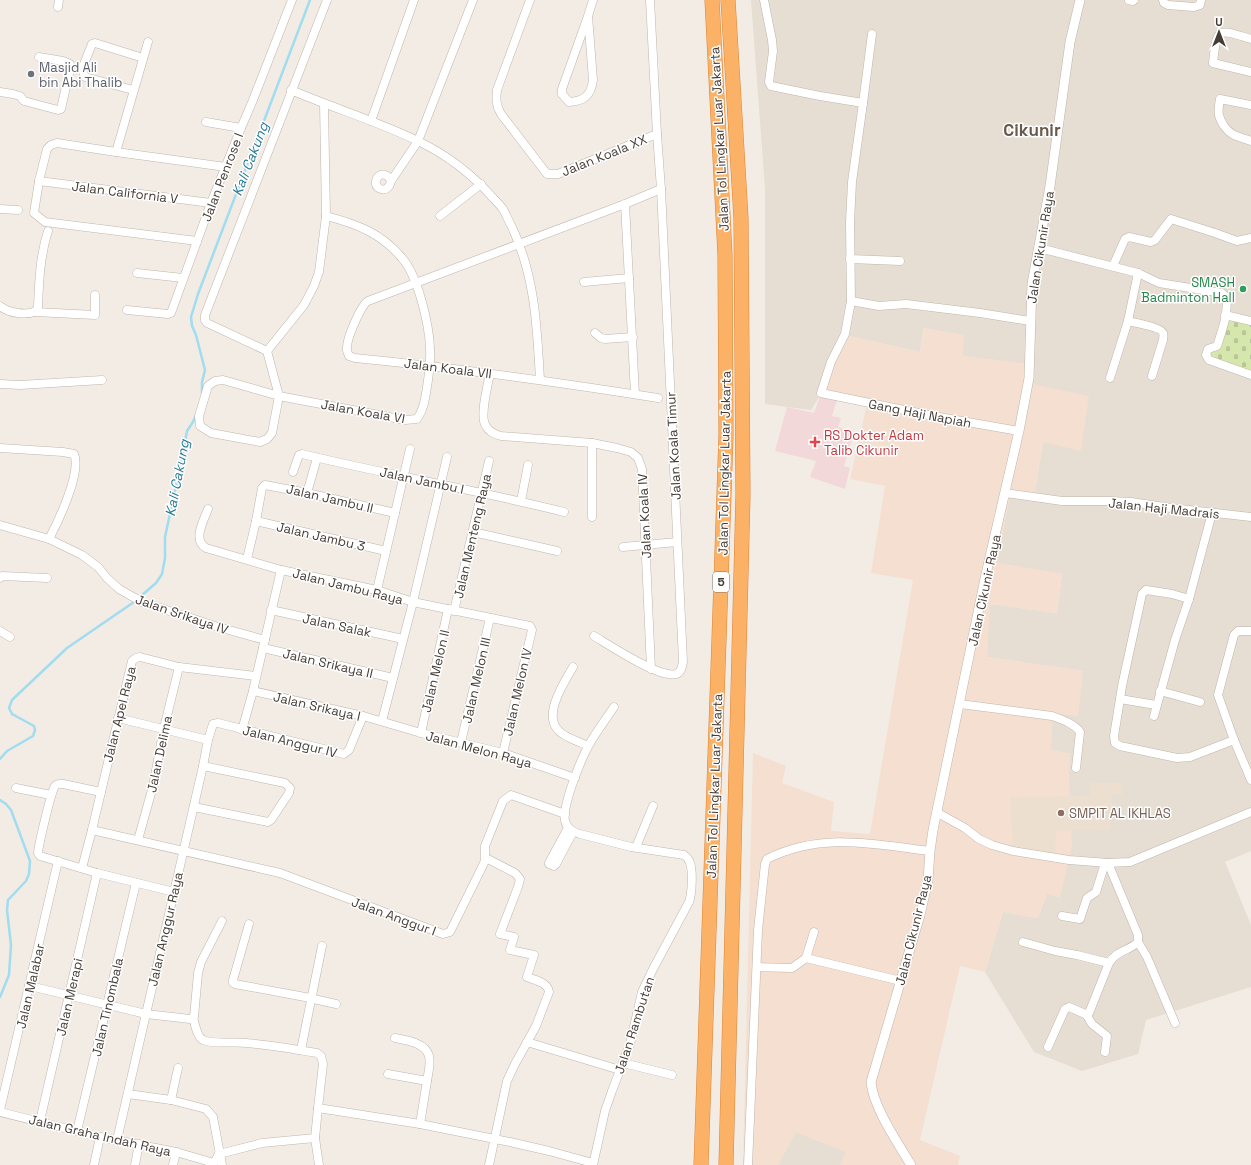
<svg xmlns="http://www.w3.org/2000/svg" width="1251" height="1165" font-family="'Space Grotesk',sans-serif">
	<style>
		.residential { fill: #e6ddd3 }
		.commercial { fill: #f5dfd0 }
		.education { fill: #ecdfcf }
		.medical { fill: #f3d8d9 }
		.cemetery { fill: url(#cemetery-stones) }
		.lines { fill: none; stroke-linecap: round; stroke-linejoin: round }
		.stream { stroke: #a1dcef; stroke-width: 2.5 }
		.minor-casing { stroke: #c1b5ab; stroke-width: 9 }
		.tertiary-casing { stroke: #c1b5ab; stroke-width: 10 }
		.motorway-casing { stroke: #dc8436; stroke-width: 15 }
		.minor { stroke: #fff; stroke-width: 8 }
		.tertiary { stroke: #fff; stroke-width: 9 }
		.motorway { stroke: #fcb266; stroke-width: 14 }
		.worship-dot { fill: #6b7280; stroke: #fff; stroke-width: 1.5 }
		.leisure-dot { fill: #2e9e5b; stroke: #fff; stroke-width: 1.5 }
		.health-dot { fill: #e0444e; stroke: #fff; stroke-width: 1.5 }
		.education-dot { fill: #8d6e63; stroke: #fff; stroke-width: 1.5 }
		.labels { text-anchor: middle; stroke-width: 3; stroke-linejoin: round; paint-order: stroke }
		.shield { fill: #fff; stroke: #7d7672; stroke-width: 1 }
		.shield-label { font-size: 12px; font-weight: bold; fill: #453c35 }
		.worship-label { font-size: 13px; fill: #5b616d; stroke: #fff; text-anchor: start }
		.street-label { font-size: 13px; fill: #453c35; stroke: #fff }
		.leisure-label { font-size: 13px; fill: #27864d; stroke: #fff; text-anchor: end }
		.health-label { font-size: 13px; fill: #be3a42; stroke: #fff; text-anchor: start }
		.education-label { font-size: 13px; fill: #785e54; stroke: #fff; text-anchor: start }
		.water-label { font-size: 14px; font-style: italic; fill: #2a7b98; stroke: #fff }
		.district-label { font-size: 17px; font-weight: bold; fill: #68584c; stroke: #fff }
	</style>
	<defs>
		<pattern id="cemetery-stones" width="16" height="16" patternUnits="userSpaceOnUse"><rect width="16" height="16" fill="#d6e7ae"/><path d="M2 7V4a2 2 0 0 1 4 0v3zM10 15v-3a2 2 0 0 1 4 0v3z" fill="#b9c796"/></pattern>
	</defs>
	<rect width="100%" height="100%" fill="#f2ece5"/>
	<!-- residential -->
	<g class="residential">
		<polygon points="751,0 1251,0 1251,851 1225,862 1251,925 1251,987 1146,1020 1138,1054 1082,1071 1034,1052 985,972 1003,912 1038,918 1047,893 1060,898 1070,754 1051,750 1052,712 1083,671 987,657 989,604 1057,613 1062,574 997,563 1010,494 1034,498 1043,442 1025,383 1028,364 962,356 924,328 920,352 845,335 823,391 811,410 765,404 765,189"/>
		<polygon points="796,1132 846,1152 840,1165 778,1165"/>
	</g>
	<!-- commercial -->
	<polygon class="commercial" points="925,328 964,335 963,356 1029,364 1026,383 1089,396 1081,451 1043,442 1034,498 1010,494 997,563 1062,574 1057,613 990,604 987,657 1083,671 1078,716 1052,713 1051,750 1070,754 1069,776 1072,846 1060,898 1047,893 1038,918 1003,912 985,972 960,966 920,1140 960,1156 958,1165 840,1165 846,1152 796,1132 778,1165 746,1165 743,1164 753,753 786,766 782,783 834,802 831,831 870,834 913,580 871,573 885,486 850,479 868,400 823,391 845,335 920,352"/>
	<!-- education -->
	<polygon class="education" points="1090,783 1122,783 1122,795 1112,795 1111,829 1056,831 1055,856 1013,849 1010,797 1090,796"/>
	<!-- medical -->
	<polygon class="medical" points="820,396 837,400 832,416 841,418 838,427 854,432 844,466 850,468 845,489 810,477 816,461 775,451 787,407 814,413"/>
	<!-- cemetery -->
	<polygon class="cemetery" points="1228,318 1251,323 1251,372 1210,357 1211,351"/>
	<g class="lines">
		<!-- stream -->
		<g class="stream">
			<polyline points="202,394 202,382 205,370 196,335 192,326 191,317 198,294 310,0"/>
			<polyline points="0,759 7,751 33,736 35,730 34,726 12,714 9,708 12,700 67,648 134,602 156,583 162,574 165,558 165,537 182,458 187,431 193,422 196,415"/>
			<polyline points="0,800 6,804 11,810 30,861 29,874 26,881 8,900 7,910 11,945 9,975 0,997"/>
		</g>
		<!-- minor casing -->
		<g class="minor-casing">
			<g id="minor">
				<path d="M530 0 497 90C496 99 496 106 501 114L547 174H558L657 134"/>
				<polyline points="764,0 772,40 773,51 769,82 771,86 820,96 863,103 852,182 850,222 851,301 845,334 831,362 821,393 933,416 1019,431"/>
				<polyline points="1129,0 1133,1 1134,0"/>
				<polyline points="1163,0 1164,3 1168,5 1194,7 1200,5 1201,0"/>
				<polyline points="58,7 59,0"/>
				<path d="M588 16 593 80C591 95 585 101 569 102L562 94V89L588 16 593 0"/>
				<path d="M1251 39C1217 29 1217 26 1213 63L1251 72"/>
				<polyline points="133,90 85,77 82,69 92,44 95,43 143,58"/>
				<path d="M291 90C333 108 377 121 418 141 447 155 472 174 493 198 496 201 500 205 503 209 506 214 508 220 511 225 535 275 537 326 540 380"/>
				<polyline points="0,92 13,94 20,96 24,101 58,110 61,109 70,69 70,64 63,61 39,57"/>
				<polyline points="863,103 872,34"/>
				<path d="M1251 105 1220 99C1218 111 1217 115 1224 126 1232 137 1238 136 1251 141"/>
				<polyline points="371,121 414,0"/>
				<polyline points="206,122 241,128"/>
				<polyline points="116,152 148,42"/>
				<polyline points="39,181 211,203"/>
				<path d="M391 181C382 164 368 185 381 189 387 191 390 186 391 181L418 141 473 0"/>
				<polyline points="625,204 635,394"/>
				<polyline points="0,209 18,210"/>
				<path d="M326 216C357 224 381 233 402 258 418 276 429 324 430 348 431 361 429 374 427 387 425 399 424 409 417 419L405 420 279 396 223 380 215 381 208 386 199 416 200 426 211 433 260 442 267 439 272 433 279 396 267 351 207 323 205 320V315L327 0"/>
				<polyline points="440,216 481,184"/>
				<polyline points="197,241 45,222 34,213 39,181 47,149 51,145 57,143 116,152 226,167"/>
				<path d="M1039 248 1138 273 1159 283 1222 293 1226 297C1229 312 1222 331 1217 346L1208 349 1206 355 1209 360 1251 375"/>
				<polyline points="850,259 900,261"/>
				<polyline points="1113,266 1125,239 1129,237 1151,242 1155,240 1171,219 1215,233 1237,241 1251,238"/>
				<polyline points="137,273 183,278"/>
				<polyline points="584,282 629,278"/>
				<polyline points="851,301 879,306 906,304 980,313 1030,321"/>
				<path d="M0 306C8 313 27 316 36 311L38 307C39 281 40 256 48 231"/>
				<polyline points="127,310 168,314 171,313 211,203 241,128 253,100 292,0"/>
				<polyline points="35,312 95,315 95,295"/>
				<polyline points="1225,315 1251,321"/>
				<path d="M1128 321C1135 323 1161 327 1163 333 1164 335 1163 339 1163 340L1152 376"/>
				<polyline points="595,333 601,338 605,339 633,337"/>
				<polyline points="267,351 304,305 314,286 319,272 326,216 324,104"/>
				<path d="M490 373C488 385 479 417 486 426 489 432 494 434 501 436L592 443 617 448 631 452 638 458 642 469 651 669"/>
				<polyline points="1110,378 1128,321 1138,273"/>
				<polyline points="0,384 20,385 102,380"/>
				<path d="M658 398C557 382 457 368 355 358L349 356C348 353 346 350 347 347 347 338 361 305 368 301L625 204 661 189"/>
				<polyline points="592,443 592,517"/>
				<path d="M0 448 63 452 74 454C82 472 58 522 49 539"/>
				<path d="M293 472 299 455 302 454C389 475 477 490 564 512"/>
				<polyline points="307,493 317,458"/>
				<polyline points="1005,493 1062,501 1109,501 1131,502 1171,508 1251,517"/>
				<polyline points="521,501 528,465"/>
				<path d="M208 509C204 520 192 540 206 548L281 570 377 590 413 602 530 626 532 630 503 753"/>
				<polyline points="256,521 386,551"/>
				<polyline points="0,525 49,539 82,555 98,567 107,578 119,589 142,602 218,627 265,640"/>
				<polyline points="473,532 557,551"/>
				<polyline points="623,547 677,542"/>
				<polyline points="247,559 256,521 262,488 265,485 307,493 395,513"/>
				<polyline points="0,578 2,576 47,578"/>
				<polyline points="377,590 410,449"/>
				<polyline points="271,610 403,639"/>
				<polyline points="454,611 489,461"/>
				<polyline points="0,631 10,637"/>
				<polyline points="1251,631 1238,631 1234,635 1218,695 1234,740 1251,780"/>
				<path d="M594 636C609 645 660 679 676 674 681 673 682 667 683 662L661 189 657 134 650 0"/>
				<polyline points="263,648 393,678"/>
				<path d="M573 667C564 683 543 714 558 730 563 737 580 742 588 746"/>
				<polyline points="253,691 363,716 421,733 503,753 575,778"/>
				<polyline points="1160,691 1200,702"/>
				<polyline points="1120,699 1114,736 1115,743 1120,746 1177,758 1190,757 1234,740"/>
				<path d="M960 704 1052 716C1061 719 1075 724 1080 732L1076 768"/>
				<polyline points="1156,705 1120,699 1122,686 1142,594 1146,590 1172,594 1189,599"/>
				<polyline points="1154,716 1175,640 1189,599 1212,513"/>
				<polyline points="118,718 208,740"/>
				<polyline points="382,721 413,602 447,457"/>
				<polyline points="242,730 253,691 281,570"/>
				<polyline points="421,733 448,609"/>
				<polyline points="461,742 490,618"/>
				<polyline points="16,788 51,795"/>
				<path d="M101 792 63 784C60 784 57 783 55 786 51 792 39 843 38 853L40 856 97 873 174 892"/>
				<polyline points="194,807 268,822 271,820 289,793 290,788 285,783 203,766"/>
				<polyline points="938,813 965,828 979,839 992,845 1013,851 1069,860 1108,863 1130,862 1251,812"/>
				<polyline points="568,828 549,863 549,864 554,866 556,864 573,832"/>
				<polyline points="92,830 280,873 443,934 450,932 485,861 485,846 503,801 511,795 565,814"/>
				<polyline points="138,840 153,786 164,728 179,667"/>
				<polyline points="636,847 653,806"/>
				<path d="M486 858 515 873 520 879 518 887 500 934 514 937 510 950 534 955 527 977C534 980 548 982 549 992L536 1026 515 1064 507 1081 489 1165"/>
				<polyline points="1108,863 1138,935 1138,942 1147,957 1175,1023"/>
				<polyline points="82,868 92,830 132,661 136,658 140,657 179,667 256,676"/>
				<polyline points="1062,916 1080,919 1087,898 1096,892 1105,863"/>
				<polyline points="249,924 233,980 233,983 235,984 305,997 336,1004"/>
				<polyline points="1023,942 1055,951 1077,955 1109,963"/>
				<polyline points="806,958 901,981"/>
				<polyline points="757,967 792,968 806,958 814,932"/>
				<polyline points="30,986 146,1014 190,1019 194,1017 198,973 201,962 222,921"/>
				<polyline points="1086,1014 1092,1024 1107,1036 1105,1052"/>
				<path d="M193 1018C195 1024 197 1037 203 1040 214 1045 234 1041 247 1043 270 1045 294 1049 317 1053L321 1056 323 1064 318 1108 420 1124 510 1142 549 1151 593 1163"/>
				<path d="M395 1038C406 1040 426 1043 429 1056 431 1064 428 1074 427 1081"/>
				<polyline points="527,1042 620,1070"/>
				<path d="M1048 1047 1065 1009 1069 1007 1085 1014 1089 1013 1109 963C1117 950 1129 951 1138 942"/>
				<polyline points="301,1050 322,946"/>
				<polyline points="623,1063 672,1075"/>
				<polyline points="388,1074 427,1081 420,1124"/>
				<polyline points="128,1094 171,1100 206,1109 213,1117 222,1165"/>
				<polyline points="171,1100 178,1068"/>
				<polyline points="318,1108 315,1138 319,1165"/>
				<polyline points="0,1110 58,861"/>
				<polyline points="0,1112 100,1137 176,1152 214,1163 219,1154"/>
				<polyline points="40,1121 97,873"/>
				<polyline points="77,1131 136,883"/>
				<polyline points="117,1140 203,766 208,740 213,724 218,723 344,754 349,750 363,716"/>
				<polyline points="219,1154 262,1143 315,1138"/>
				<polyline points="94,1165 100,1137"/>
				<polyline points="135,1165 139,1144"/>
				<polyline points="173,1165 176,1152"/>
				<path d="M593 1165 605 1111 612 1091 630 1044 642 992 653 969 689 902C692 894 693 871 690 863 689 859 687 857 684 855L631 847 580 834C573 832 567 829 565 821 562 806 581 759 589 745 596 732 606 719 614 707"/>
				<path d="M748 1165 758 930 765 864 767 859C821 832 873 844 930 851"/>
			</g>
		</g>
		<!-- tertiary casing -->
		<g class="tertiary-casing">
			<path id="tertiary" d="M911 1165C898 1143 873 1107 871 1082L920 915 928 880 930 851 933 830 986 574 1019 431 1029 378 1032 284 1050 186 1070 42 1080 0"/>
		</g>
		<!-- motorway casing -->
		<g class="motorway-casing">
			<g id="motorway">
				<polyline points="701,1165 726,435 725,255 712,0"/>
				<polyline points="726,1165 743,495 741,218 728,0"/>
			</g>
		</g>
		<!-- minor -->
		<use href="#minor" class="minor"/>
		<!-- tertiary -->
		<use href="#tertiary" class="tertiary"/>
		<!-- motorway -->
		<use href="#motorway" class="motorway"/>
	</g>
	<!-- markers -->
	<circle class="worship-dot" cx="31" cy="74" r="4"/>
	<circle class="leisure-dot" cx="1243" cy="289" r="4"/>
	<path class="health-dot" d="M813 436h4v4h4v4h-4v4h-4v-4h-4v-4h4z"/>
	<circle class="education-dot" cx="1061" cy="813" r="4"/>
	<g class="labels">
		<!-- shield labels -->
		<rect class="shield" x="713" y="572" width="16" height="20" rx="3"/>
		<g class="shield-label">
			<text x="721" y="586">5</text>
		</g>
		<!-- worship labels -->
		<g class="worship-label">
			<text x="39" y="72">Masjid Ali<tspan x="39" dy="15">bin Abi Thalib</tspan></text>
		</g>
		<!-- street labels -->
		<g class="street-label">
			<text transform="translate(719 139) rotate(-93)" y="5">Jalan Tol Lingkar Luar Jakarta</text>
			<text transform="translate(604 155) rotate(-22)" y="5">Jalan Koala XX</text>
			<text transform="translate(222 177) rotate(-69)" y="5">Jalan Penrose I</text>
			<text transform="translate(125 192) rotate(7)" y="5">Jalan California V</text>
			<text transform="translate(1040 247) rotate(-81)" y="5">Jalan Cikunir Raya</text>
			<text transform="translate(448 368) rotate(7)" y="5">Jalan Koala VII</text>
			<text transform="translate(363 411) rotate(10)" y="5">Jalan Koala VI</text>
			<text transform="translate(920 413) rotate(11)" y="5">Gang Haji Napiah</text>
			<text transform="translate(673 446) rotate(-93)" y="5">Jalan Koala Timur</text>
			<text transform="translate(724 463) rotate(-89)" y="5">Jalan Tol Lingkar Luar Jakarta</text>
			<text transform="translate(422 480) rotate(12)" y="5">Jalan Jambu I</text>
			<text transform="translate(330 498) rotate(13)" y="5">Jalan Jambu II</text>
			<text transform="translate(1164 508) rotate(6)" y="5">Jalan Haji Madrais</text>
			<text transform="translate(644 516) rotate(-93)" y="5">Jalan Koala IV</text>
			<text transform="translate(321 536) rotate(13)" y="5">Jalan Jambu 3</text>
			<text transform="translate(472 536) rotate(-77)" y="5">Jalan Menteng Raya</text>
			<text transform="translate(348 586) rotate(14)" y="5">Jalan Jambu Raya</text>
			<text transform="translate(984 590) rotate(-78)" y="5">Jalan Cikunir Raya</text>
			<text transform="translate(182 614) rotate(19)" y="5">Jalan Srikaya IV</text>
			<text transform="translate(337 625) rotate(12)" y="5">Jalan Salak</text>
			<text transform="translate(328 663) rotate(13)" y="5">Jalan Srikaya II</text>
			<text transform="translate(435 671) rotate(-77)" y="5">Jalan Melon II</text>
			<text transform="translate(476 680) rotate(-77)" y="5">Jalan Melon III</text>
			<text transform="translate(517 692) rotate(-77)" y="5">Jalan Melon IV</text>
			<text transform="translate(317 706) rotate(13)" y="5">Jalan Srikaya I</text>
			<text transform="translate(119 714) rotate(-76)" y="5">Jalan Apel Raya</text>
			<text transform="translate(290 741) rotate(14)" y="5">Jalan Anggur IV</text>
			<text transform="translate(479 749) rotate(15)" y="5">Jalan Melon Raya</text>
			<text transform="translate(159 754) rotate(-78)" y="5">Jalan Delima</text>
			<text transform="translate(714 786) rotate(-88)" y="5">Jalan Tol Lingkar Luar Jakarta</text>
			<text transform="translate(394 916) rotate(20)" y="5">Jalan Anggur I</text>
			<text transform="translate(165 929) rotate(-77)" y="5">Jalan Anggur Raya</text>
			<text transform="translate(913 930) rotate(-76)" y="5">Jalan Cikunir Raya</text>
			<text transform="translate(30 986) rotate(-77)" y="5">Jalan Malabar</text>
			<text transform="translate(69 997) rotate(-77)" y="5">Jalan Merapi</text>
			<text transform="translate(107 1007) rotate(-77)" y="5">Jalan Tinombala</text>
			<text transform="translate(634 1025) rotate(-72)" y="5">Jalan Rambutan</text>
			<text transform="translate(100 1135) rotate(13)" y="5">Jalan Graha Indah Raya</text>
		</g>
		<!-- leisure labels -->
		<g class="leisure-label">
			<text x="1235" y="287">SMASH<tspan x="1235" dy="15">Badminton Hall</tspan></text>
		</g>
		<!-- health labels -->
		<g class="health-label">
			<text x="824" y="440">RS Dokter Adam<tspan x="824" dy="15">Talib Cikunir</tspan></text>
		</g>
		<!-- education labels -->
		<g class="education-label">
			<text x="1069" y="818">SMPIT AL IKHLAS</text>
		</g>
		<!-- water labels -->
		<g class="water-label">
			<text transform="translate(250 159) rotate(-69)" y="5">Kali Cakung</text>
			<text transform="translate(177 478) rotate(-79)" y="5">Kali Cakung</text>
		</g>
		<!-- district labels -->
		<g class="district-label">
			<text x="1032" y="136">Cikunir</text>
		</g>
	</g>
	<!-- north arrow -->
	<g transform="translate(1219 32)" stroke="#ffffff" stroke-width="3" paint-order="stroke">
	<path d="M0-3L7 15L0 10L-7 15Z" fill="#453c35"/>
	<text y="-6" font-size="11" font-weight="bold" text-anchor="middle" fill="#453c35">U</text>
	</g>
</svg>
